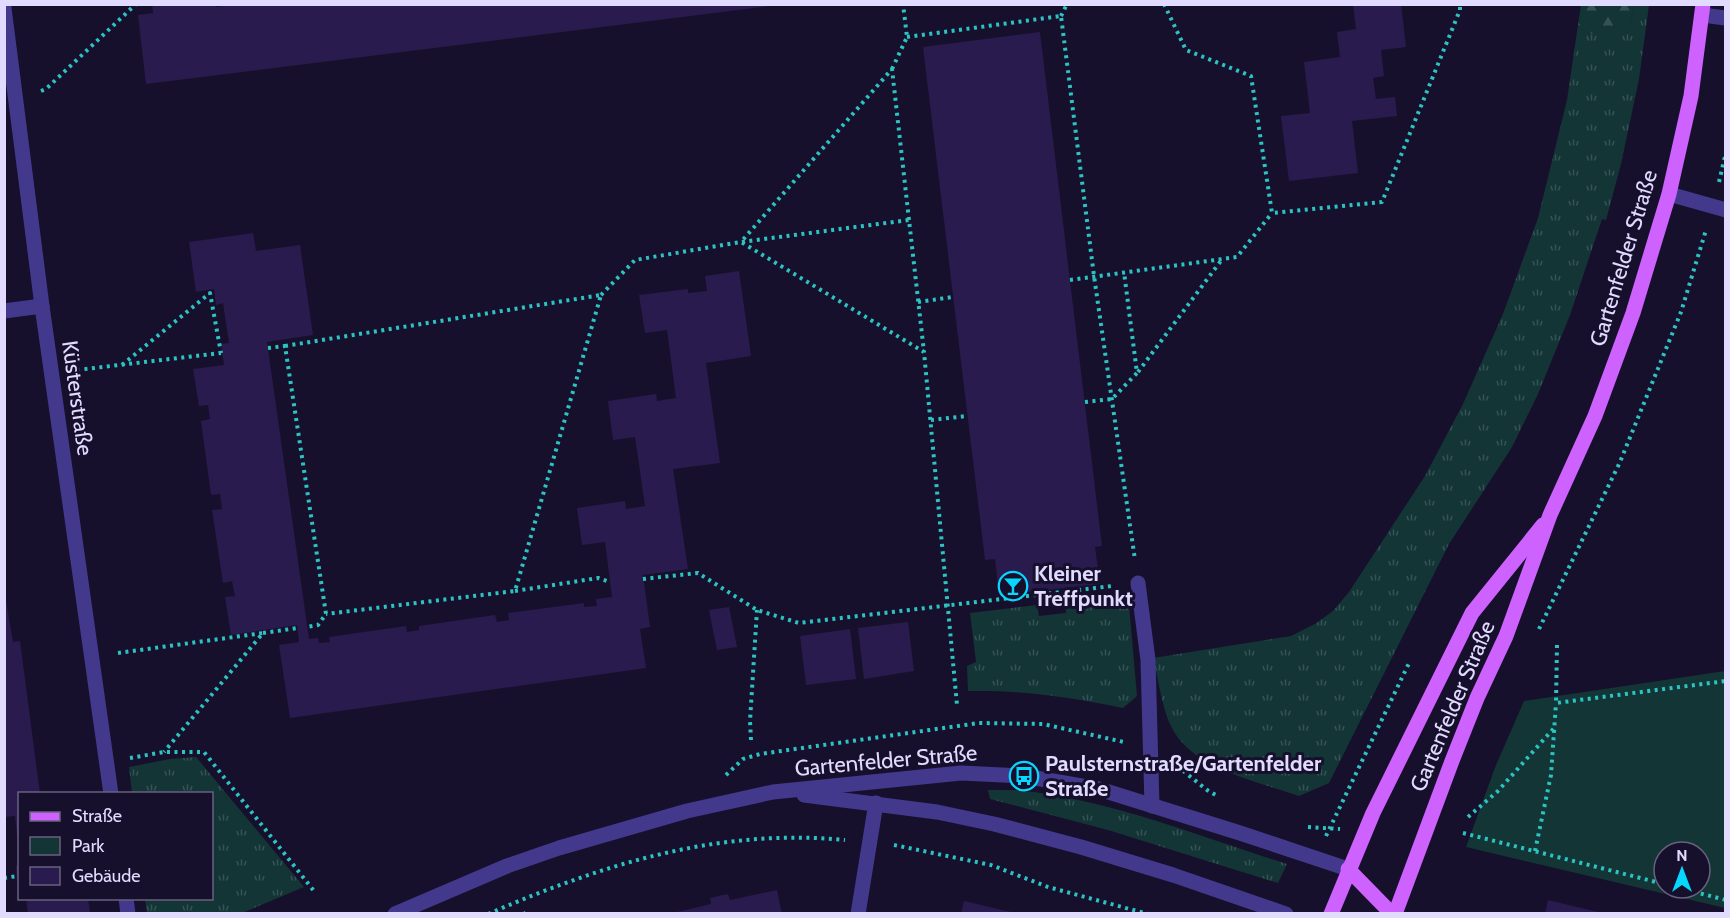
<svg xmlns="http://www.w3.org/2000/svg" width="1730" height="918" font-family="Cabin,sans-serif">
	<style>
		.grass { fill: url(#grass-tufts) }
		.forest { fill: url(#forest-firs) }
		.park { fill: #133536; fill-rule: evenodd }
		.building { fill: #291b4e }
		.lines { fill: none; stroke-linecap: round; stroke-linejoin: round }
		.path { stroke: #2cc3c3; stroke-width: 4; stroke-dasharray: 3 4.5; stroke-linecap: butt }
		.minor { stroke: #42398d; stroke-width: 15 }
		.major { stroke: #ce62ff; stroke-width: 15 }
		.labels { text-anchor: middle; stroke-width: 6; stroke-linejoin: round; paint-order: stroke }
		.street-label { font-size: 22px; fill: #e1dbff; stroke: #17102c }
		.poi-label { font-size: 22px; font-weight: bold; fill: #e1dbff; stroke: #17102c; text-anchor: start }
	</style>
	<defs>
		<pattern id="grass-tufts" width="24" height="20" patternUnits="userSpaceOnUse" patternTransform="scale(1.5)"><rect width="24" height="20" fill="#133536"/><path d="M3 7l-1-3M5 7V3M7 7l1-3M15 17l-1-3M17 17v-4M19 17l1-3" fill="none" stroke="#355254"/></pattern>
		<pattern id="forest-firs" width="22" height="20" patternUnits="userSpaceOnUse" patternTransform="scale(1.5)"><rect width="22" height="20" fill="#133536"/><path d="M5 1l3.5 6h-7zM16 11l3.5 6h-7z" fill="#355254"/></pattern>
	</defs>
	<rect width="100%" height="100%" fill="#17102c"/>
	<!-- grass -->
	<g class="grass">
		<path d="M1634 5H1649L1639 79 1621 164 1606 220 1602 219 1570 315 1538 394 1512 447 1449 544 1329 783 1299 796C1257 781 1191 769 1171 726 1162 708 1158 677 1153 658L1291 636 1315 624 1333 611 1349 592 1425 476 1463 404 1503 314 1538 218 1567 100 1578 25C1590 42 1613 29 1630 24Z"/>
		<path d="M1128 594 1137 696 1123 708C1071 697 1021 690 968 691L967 666 976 662 970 613 1037 605 1039 616 1066 613 1065 602Z"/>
		<polygon points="196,757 304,887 242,913 147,913 145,899 212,898 212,794 132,793 129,767 170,759"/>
		<path d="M988 790C1003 790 1019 790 1034 792 1121 804 1204 838 1287 864L1278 883 1108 830 990 799Z"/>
	</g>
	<!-- forest -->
	<path class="forest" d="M1581 5V4L1634 5 1630 24 1622 32C1607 33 1587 39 1578 25Z"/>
	<!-- park -->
	<path class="park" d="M1725 671V908L1466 847 1496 765 1524 701ZM1664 852H1700V888H1664Z"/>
	<!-- building -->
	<g class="building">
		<polygon points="152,4 216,4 216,7 239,4 769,6 146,84 138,15 153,13"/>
		<polygon points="1353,4 1401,4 1406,47 1381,50 1384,76 1373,78 1376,99 1395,97 1397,116 1352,121 1358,173 1289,181 1281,116 1310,113 1304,62 1340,57 1337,32 1356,29"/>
		<polygon points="1040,32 1102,546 1095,547 1100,584 999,595 995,559 985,560 923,47"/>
		<polygon points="253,233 256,251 300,245 313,335 267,342 309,639 318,638 319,643 330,642 329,637 406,626 407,632 419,630 419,626 495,615 497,622 509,620 508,613 584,603 584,607 597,606 596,599 612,597 605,542 582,545 577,508 625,501 626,509 645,506 635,437 613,440 608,401 656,394 657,401 676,398 667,330 645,333 639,295 688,289 688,293 707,291 705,276 739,271 751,356 706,363 720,463 673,469 688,569 643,575 650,627 640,629 646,668 290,718 279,645 299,642 297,625 231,635 225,597 235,596 232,581 223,583 212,510 222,509 220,494 211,495 201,421 210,419 208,405 199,406 193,369 224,365 221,344 229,343 223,303 216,305 214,289 196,292 189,242"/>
		<polygon points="4,589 13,642 20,641 40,794 20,794 18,845 15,816 4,817"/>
		<polygon points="729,607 737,647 717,650 709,610"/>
		<polygon points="908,622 914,671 864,679 858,628"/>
		<polygon points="850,629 856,679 806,685 800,636"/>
		<polygon points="20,865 20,881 17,881 16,866"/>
		<polygon points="777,890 782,914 669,914 711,904 710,898 728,894 730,900"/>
		<polygon points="26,898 88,898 90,914 28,914"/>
		<polygon points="1548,900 1602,913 1602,914 1545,914"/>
		<polygon points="964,901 1015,913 1015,914 961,914"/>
	</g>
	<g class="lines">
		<!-- path -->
		<g class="path">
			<polyline points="1164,4 1186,50 1251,76 1272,213 1382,202 1460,10 1460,4"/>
			<polyline points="1061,16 1067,4"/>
			<polyline points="907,37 1061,16 1094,276 1135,560"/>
			<polyline points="892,69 907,37 903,4"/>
			<polyline points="41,91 46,89 136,4"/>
			<polyline points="1719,182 1726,152"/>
			<polyline points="909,220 892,69 741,242 909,220 924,352"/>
			<polyline points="1070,280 1237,257 1272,213"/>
			<polyline points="601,295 635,260 741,242 924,352 957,705"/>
			<polyline points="918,302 953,297"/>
			<polyline points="285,346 601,295 515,591 326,614"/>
			<polyline points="268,348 285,346 326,614 318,625 307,627"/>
			<polyline points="122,365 210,293 221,353"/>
			<polyline points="77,370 221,353"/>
			<polyline points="1138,372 1223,258"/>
			<polyline points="1085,402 1112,399 1137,373 1124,272"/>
			<polyline points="931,420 967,416"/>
			<polyline points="643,579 698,573 757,610 799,623 1112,586"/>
			<polyline points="515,591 598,578 610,582"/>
			<polyline points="1539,629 1620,462 1681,312 1706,230"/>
			<polyline points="263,633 298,628"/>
			<polyline points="1557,645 1556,703 1726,681"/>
			<polyline points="118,653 263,633 164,752"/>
			<polyline points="751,740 750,721 757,610"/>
			<polyline points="130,758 164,752 204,752 314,891"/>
			<polyline points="1177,766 1207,790 1219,797"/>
			<polyline points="726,775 743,759 760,754 979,723 1043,724 1124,742"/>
			<polyline points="1468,817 1498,791 1554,728"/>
			<polyline points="1308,827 1340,829"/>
			<polyline points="1463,833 1664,884"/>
			<polyline points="1326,836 1410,661"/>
			<polyline points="894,845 991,865 1048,887 1148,914"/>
			<polyline points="1535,851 1551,775 1556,703"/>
			<polyline points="4,878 17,876"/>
			<polyline points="1679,888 1726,900"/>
			<polyline points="523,912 524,914"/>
			<path d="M488 914C604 864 718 828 845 840"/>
		</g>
		<!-- minor -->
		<g class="minor">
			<polyline points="4,8 42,306 111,794"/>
			<polyline points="1702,15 1726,18"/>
			<polyline points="1669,194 1726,210"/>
			<polyline points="4,311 42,306"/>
			<polyline points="1138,583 1148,660 1152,806"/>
			<polyline points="804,795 937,812 994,824 1081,847 1173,875 1286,914"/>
			<polyline points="126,898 128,914"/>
			<polyline points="395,914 507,866 559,848 687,811 773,792 961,773 1024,776 1099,789 1240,833 1348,869"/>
			<polyline points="858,914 876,803"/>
		</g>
		<!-- major -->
		<g class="major">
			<polyline points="1348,869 1392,914"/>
			<polyline points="1331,914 1373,813 1472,613 1543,525"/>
			<polyline points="1395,914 1452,761 1477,698 1506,636 1550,515 1595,416 1633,313 1669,194 1691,96 1703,4"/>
		</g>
	</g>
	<!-- icons -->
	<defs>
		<g id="bar-ring" transform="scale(1.5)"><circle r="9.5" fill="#17102c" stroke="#07d7ff" stroke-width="1.5"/><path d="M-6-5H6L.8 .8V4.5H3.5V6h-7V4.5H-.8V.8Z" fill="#07d7ff"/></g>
		<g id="bus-ring" transform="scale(1.5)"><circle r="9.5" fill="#17102c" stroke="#07d7ff" stroke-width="1.5"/><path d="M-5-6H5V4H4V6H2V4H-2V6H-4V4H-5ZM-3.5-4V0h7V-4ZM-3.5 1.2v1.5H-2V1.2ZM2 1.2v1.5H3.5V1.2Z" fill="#07d7ff"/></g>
	</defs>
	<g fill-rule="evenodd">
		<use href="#bar-ring" x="1013" y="586"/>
		<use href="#bus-ring" x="1024" y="776"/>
	</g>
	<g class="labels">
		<!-- street labels -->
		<g class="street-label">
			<text transform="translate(1623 258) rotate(-73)" y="8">Gartenfelder Straße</text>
			<text transform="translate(78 398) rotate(82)" y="8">Küsterstraße</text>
			<text transform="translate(1452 706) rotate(-67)" y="8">Gartenfelder Straße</text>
			<text transform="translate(886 760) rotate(-5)" y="8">Gartenfelder Straße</text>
		</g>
		<!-- poi labels -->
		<g class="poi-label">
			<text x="1034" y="581">Kleiner<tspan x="1034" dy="25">Treffpunkt</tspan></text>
			<text x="1045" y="771">Paulsternstraße/Gartenfelder<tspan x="1045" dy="25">Straße</tspan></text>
		</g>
	</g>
	<!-- border -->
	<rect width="1730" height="918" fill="none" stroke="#e1dbff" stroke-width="12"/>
	<!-- legend -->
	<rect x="18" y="792" width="195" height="108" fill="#17102c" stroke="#686180" stroke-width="1.5"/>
	<rect x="30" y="812" width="30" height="9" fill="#ce62ff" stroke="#686180" stroke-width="1.5"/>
	<text x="72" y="822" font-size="18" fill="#e1dbff">Straße</text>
	<rect x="30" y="837" width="30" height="18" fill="#133536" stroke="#686180" stroke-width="1.5"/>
	<text x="72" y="852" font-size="18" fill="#e1dbff">Park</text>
	<rect x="30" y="867" width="30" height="18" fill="#291b4e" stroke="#686180" stroke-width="1.5"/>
	<text x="72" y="882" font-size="18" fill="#e1dbff">Gebäude</text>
	<!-- north arrow -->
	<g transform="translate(1682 870)"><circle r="28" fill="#17102c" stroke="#686180" stroke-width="1.5"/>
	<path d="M0-4.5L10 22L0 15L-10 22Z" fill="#07d7ff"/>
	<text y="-9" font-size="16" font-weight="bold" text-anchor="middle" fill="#e1dbff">N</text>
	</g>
</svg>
